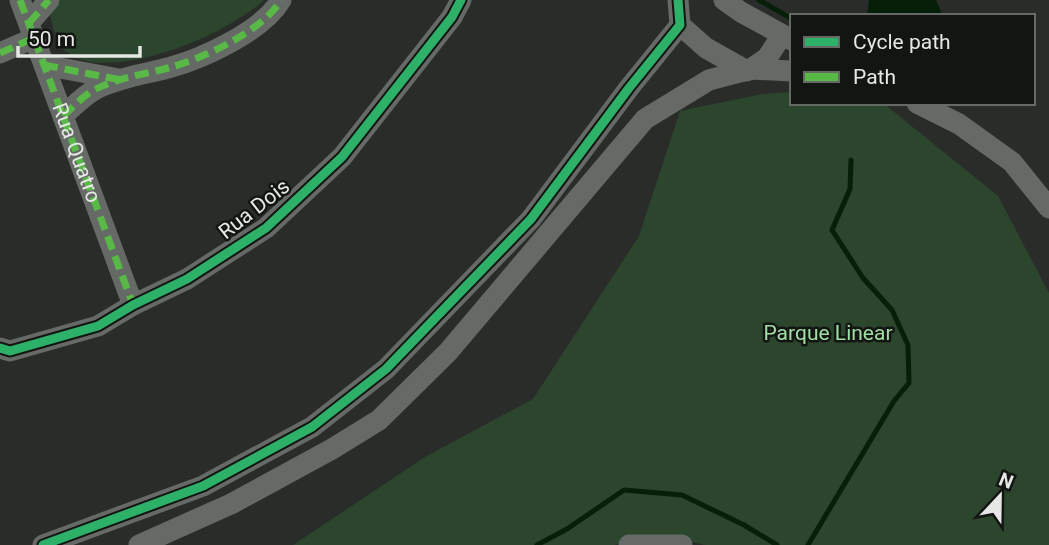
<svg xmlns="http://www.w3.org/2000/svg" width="1049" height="545" font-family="Roboto,sans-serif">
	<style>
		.green { fill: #2c452d }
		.water { fill: #061f08 }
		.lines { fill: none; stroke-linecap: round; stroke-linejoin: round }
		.stream { stroke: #061f08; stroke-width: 5 }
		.minor { stroke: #666a66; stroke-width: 21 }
		.quiet { stroke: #58b947; stroke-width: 7; stroke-dasharray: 14 7; stroke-linecap: butt }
		.cycleway-casing { stroke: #131513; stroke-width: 13 }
		.cycleway { stroke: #2db169; stroke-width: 9 }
		.labels { text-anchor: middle; stroke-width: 5; stroke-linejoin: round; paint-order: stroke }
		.street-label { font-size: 21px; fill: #e5e8e5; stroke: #131513 }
		.park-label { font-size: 21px; fill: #a1dea3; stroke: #131513 }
	</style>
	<rect width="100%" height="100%" fill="#2a2c2a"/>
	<!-- green -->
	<g class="green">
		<path d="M57 0H264C227 34 132 74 82 60 74 58 66 51 58 46L50 15Z"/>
		<path d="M792 92V103H883L998 196 1049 293V545H705C675 537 643 537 614 545H293L425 457 533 399 639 236 680 111 762 94Z"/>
	</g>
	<!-- water -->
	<polygon class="water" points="869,0 936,0 943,16 869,16 867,14"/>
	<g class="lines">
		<!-- stream -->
		<g class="stream">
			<polyline points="759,0 792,19"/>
			<polyline points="537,545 567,529 624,490 682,495 744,525 777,545"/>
			<polyline points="808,545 894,401 909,383 908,345 892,310 863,278 832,230 850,189 851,160"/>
		</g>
		<!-- minor -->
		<g class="minor">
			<path id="s1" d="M20 0 133 305"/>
			<polyline points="724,0 741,12 792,40"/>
			<polyline points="29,23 49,0"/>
			<polyline points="680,25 706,48 747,71"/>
			<polyline points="0,53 34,38"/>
			<polyline points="44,65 119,79"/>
			<polyline points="751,69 767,58 782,35"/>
			<polyline points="917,103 959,124 1012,162 1049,208"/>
			<path d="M63 116C73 107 84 95 96 89 117 78 145 74 168 68 202 59 263 31 281 0"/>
			<polyline points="0,348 10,351 98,326 133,305 187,279 266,228 342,157 452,17 461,0"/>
			<polyline points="43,545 203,486 312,427 386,369 531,219 629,88 680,25 678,0"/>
			<polyline points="139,545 231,504 332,449 379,420 448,352 645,119 709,80 751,69 792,71"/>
			<polyline points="629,545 682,545"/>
		</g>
		<!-- quiet -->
		<g class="quiet">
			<polyline points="20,0 133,305"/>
			<polyline points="29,23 49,0"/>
			<polyline points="0,53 34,38"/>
			<polyline points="44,65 121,80"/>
			<path d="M63 116C73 107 84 95 96 89 117 78 145 74 168 68 202 59 263 31 281 0"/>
		</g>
		<!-- cycleway casing -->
		<g class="cycleway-casing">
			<g id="cycleway">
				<polyline points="0,348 10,351 98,326 133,305 187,279 266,228 342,157 452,17 461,0"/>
				<polyline points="43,545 203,486 312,427 386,369 531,219 629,88 680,25 678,0"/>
			</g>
		</g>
		<!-- cycleway -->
		<use href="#cycleway" class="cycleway"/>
	</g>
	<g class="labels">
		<!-- street labels -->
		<g class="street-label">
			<text dy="7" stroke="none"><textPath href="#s1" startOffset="163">Rua Quatro</textPath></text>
			<text transform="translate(254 209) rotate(-38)" y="7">Rua Dois</text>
		</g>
		<!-- park labels -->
		<g class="park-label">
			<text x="828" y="340">Parque Linear</text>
		</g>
	</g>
	<!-- legend -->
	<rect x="790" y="14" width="245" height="91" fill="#131513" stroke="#676967" stroke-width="2"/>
	<rect x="804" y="37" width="35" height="10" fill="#2db169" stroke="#676967" stroke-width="2"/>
	<text x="853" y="49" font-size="21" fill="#e5e8e5">Cycle path</text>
	<rect x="804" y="72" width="35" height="10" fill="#58b947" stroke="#676967" stroke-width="2"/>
	<text x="853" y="84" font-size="21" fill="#e5e8e5">Path</text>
	<!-- north arrow -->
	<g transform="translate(1000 496) rotate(22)" stroke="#131513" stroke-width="5" paint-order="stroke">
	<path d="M0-5L12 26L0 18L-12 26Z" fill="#e5e8e5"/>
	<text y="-10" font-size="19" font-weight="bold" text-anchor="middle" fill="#e5e8e5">N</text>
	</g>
	<!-- scale -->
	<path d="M18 46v10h122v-10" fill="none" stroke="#e5e8e5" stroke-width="3.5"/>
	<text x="28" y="46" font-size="21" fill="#e5e8e5" stroke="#131513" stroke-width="5" paint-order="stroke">50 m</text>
</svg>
